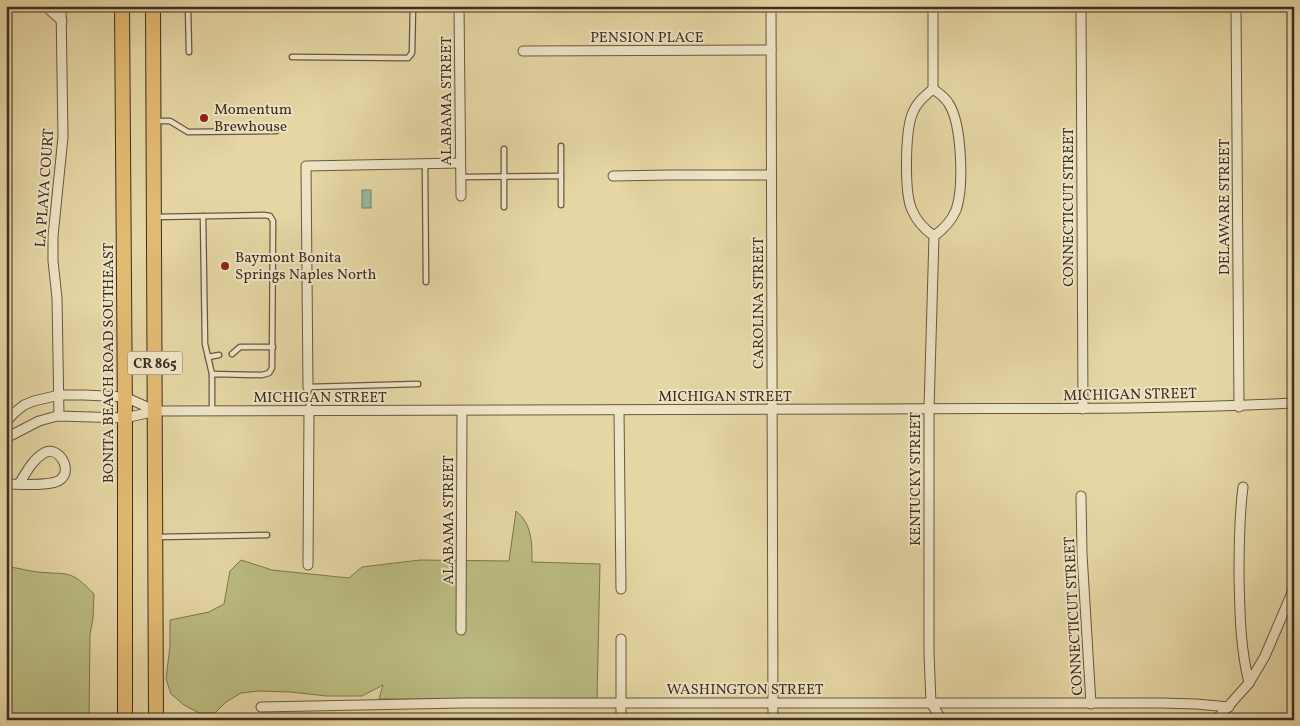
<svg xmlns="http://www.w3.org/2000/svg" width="1300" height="726" font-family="Vollkorn,serif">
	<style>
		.green { fill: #bbbc81; stroke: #7d7452 }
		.water { fill: #96baa2; stroke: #73826f }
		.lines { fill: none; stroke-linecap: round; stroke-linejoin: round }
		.service-casing { stroke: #685743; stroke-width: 7 }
		.minor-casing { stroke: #685743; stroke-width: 11 }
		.primary-casing { stroke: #3f2d23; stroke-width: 16 }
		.service { stroke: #eee4c4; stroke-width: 4.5 }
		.minor { stroke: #eee4c4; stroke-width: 9 }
		.primary { stroke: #e2bb72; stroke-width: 14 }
		.poi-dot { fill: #8f2418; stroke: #eee4c4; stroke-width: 2 }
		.labels { text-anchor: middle; stroke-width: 4; stroke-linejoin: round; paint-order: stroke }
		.shield { fill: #eee4c4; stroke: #746453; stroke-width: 1 }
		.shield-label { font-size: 14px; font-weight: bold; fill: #3f2d23 }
		.street-label { font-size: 15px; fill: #3f2d23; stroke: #eee4c4 }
		.poi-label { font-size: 15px; fill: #3f2d23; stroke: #eee4c4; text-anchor: start }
	</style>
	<rect width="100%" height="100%" fill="#e5d6a4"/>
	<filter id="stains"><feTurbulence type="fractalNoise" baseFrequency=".004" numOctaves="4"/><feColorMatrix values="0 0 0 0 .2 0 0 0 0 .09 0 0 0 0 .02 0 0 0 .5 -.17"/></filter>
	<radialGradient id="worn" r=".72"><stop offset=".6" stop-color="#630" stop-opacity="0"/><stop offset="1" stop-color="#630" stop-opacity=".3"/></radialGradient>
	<!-- green -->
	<g class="green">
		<path d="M516 511C532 524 532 542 532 562L600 564 597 700 379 699 383 685 362 696H326L291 692 258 691 241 693 226 702 215 713H199L184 705 171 694 166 679 170 646V620L209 612 224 604 230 571 241 560 272 570 349 578 362 567 420 560 509 561Z"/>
		<path d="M6 567C17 567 27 571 38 572 69 575 70 569 94 594L93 618 90 635 89 720H6Z"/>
	</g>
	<!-- water -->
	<rect class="water" x="362" y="190" width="9" height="18"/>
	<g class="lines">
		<!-- service casing -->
		<g class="service-casing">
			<g id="service">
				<polyline points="188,6 189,52"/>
				<polyline points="220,6 297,6"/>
				<polyline points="292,57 408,58 412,53 413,6"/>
				<polyline points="155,121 170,121 188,132 276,131"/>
				<polyline points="561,146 561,205"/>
				<polyline points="504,149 504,207"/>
				<polyline points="425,163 426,282"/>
				<polyline points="462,177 561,176"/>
				<polyline points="203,216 205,344 212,374"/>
				<polyline points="155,217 264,215 270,216 273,221 272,368 269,373 262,375 212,374 212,411"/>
				<polyline points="232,354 240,347 273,347"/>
				<polyline points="208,357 219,355"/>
				<polyline points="309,410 308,387 418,384"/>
				<polyline points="158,537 267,535"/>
			</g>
		</g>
		<!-- minor casing -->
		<g class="minor-casing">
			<g id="minor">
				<polyline points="45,6 62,21"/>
				<polyline points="459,6 461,196"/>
				<polyline points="771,6 773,720"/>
				<path d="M933 6V89C925 96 917 102 913 112 905 129 904 193 912 210 917 222 924 229 934 236"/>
				<polyline points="1081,6 1083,409"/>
				<polyline points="1236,6 1239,407"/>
				<polyline points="523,51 771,50"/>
				<path d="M933 89C939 93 945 97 949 104 962 125 964 187 956 210 951 222 944 229 934 236"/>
				<polyline points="613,176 669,175 771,175"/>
				<polyline points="934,236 929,409 929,653 931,703 942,720"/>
				<polyline points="308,387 306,166 460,163"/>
				<path d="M156 411C398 411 640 411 882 409 1019 408 1157 410 1294 403"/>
				<polyline points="619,411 621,589"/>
				<polyline points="59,416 57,298 53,261 53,236 63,137 61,6"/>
				<polyline points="6,422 14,413 24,405 34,401 59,395 84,395 125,397 156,411 125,418 57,416 39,421 6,438"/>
				<path d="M6 484C18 484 53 487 61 479 73 469 58 445 44 453 32 460 26 473 19 484"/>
				<path d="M1243 487C1239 517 1239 546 1239 576 1240 614 1240 646 1249 683"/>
				<polyline points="1081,496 1082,554 1091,704"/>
				<polyline points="308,565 309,411"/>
				<polyline points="461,630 462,411"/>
				<polyline points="261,707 462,703 1161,703 1196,704 1229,707"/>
				<polyline points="621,720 621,639"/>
				<polyline points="1216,720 1249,683 1265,656 1294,588"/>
			</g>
		</g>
		<!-- primary casing -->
		<g class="primary-casing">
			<g id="primary">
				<polyline points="122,6 125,418 125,720"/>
				<polyline points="153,6 156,720"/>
			</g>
		</g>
		<!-- service -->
		<use href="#service" class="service"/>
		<!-- minor -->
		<use href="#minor" class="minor"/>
		<!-- primary -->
		<use href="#primary" class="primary"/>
	</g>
	<!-- markers -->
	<g class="poi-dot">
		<circle cx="204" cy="118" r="5"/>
		<circle cx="225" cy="266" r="5"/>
	</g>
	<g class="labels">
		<!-- shield labels -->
		<rect class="shield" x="127.5" y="351.5" width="55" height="23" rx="4"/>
		<g class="shield-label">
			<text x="155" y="368">CR 865</text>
		</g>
		<!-- street labels -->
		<g class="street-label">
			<text x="647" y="42">PENSION PLACE</text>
			<text transform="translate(446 101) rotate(-90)" y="5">ALABAMA STREET</text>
			<text transform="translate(44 188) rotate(-86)" y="5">LA PLAYA COURT</text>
			<text transform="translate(1068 207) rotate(-90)" y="5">CONNECTICUT STREET</text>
			<text transform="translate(1224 207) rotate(-90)" y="5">DELAWARE STREET</text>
			<text transform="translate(758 303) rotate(-90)" y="5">CAROLINA STREET</text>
			<text transform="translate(108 363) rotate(-90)" y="5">BONITA BEACH ROAD SOUTHEAST</text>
			<text transform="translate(1130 394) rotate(-1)" y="5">MICHIGAN STREET</text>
			<text x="725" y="401">MICHIGAN STREET</text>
			<text x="320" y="402">MICHIGAN STREET</text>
			<text transform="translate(915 479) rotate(-90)" y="5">KENTUCKY STREET</text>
			<text transform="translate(448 520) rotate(-90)" y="5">ALABAMA STREET</text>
			<text transform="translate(1073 616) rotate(-93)" y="5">CONNECTICUT STREET</text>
			<text x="745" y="694">WASHINGTON STREET</text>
		</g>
		<!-- poi labels -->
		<g class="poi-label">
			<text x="214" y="114">Momentum<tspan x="214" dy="17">Brewhouse</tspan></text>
			<text x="235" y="262">Baymont Bonita<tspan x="235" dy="17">Springs Naples North</tspan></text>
		</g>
	</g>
	<!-- margin -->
	<rect width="1300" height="726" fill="none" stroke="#e5d6a4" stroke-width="25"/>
	<rect x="8" y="8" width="1285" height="711" fill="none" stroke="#3f2d23" stroke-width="2.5"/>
	<rect x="12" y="12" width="1275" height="701" fill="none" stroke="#3f2d23"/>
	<rect width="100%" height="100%" filter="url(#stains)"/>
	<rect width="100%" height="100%" fill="url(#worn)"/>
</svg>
